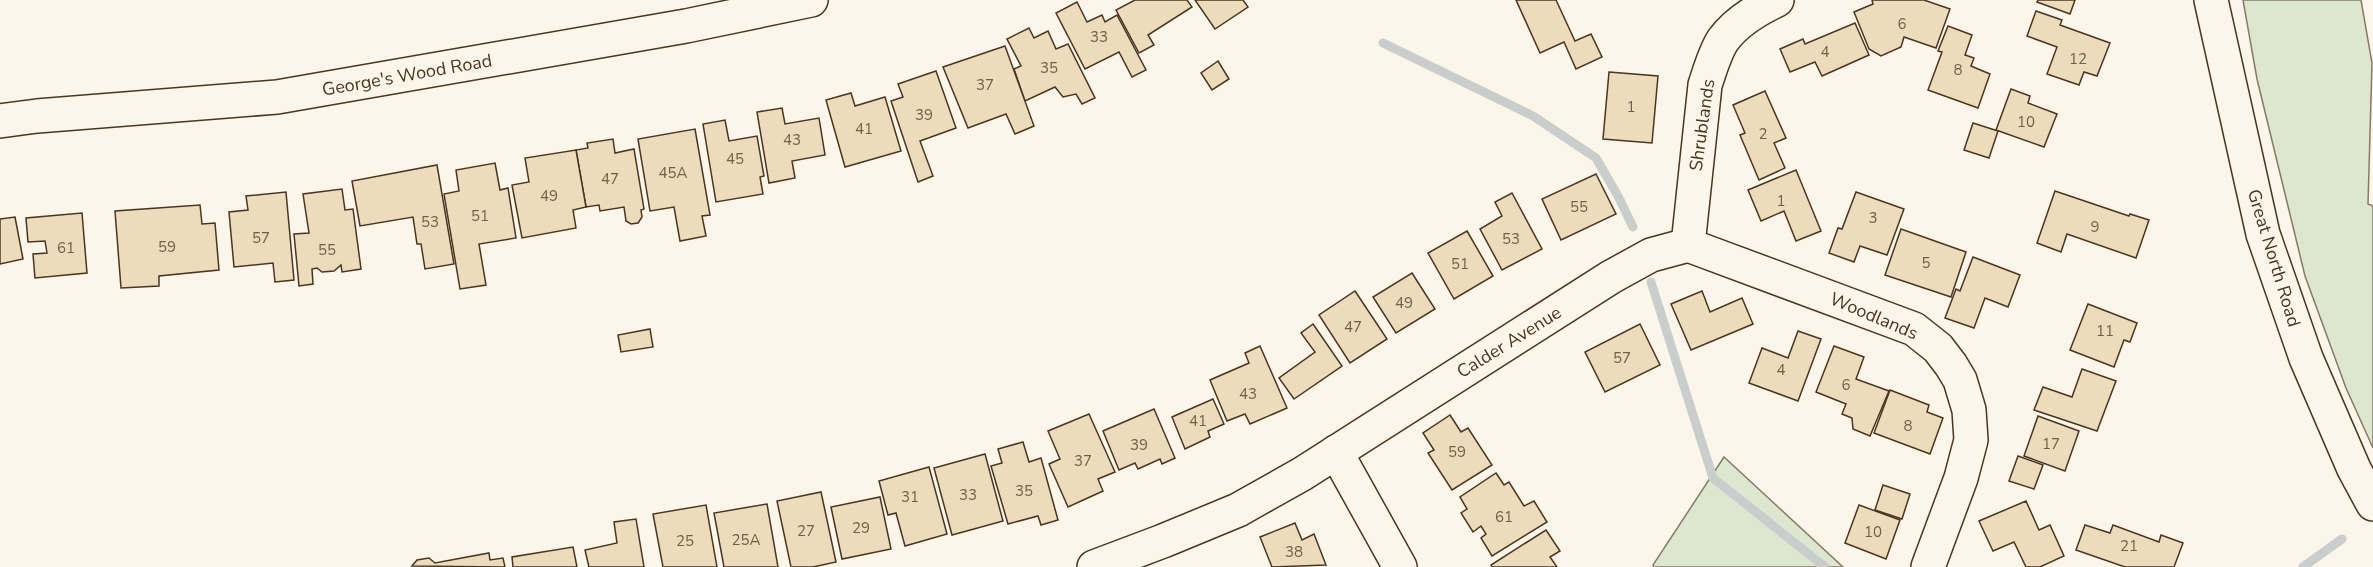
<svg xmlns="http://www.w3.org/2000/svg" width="2373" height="567" font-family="'Nunito Sans',sans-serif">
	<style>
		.green { fill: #dce7d0; stroke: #887966; stroke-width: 1.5 }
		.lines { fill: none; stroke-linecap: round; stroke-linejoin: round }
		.stream { stroke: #c9cecd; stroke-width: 9 }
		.building { fill: #ecdcbc; stroke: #4a3520; stroke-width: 1.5 }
		.minor-casing { stroke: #4a3520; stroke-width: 36 }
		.major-casing { stroke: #4a3520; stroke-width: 36 }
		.minor { stroke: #fbf6e9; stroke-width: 33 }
		.major { stroke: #fbf6e9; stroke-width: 33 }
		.labels { text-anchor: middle; stroke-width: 4.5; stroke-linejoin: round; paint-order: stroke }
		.number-label { font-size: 15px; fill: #725f47 }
		.street-label { font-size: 18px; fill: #4a3520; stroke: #fbf6e9 }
	</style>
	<rect width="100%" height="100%" fill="#fbf6e9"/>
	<!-- green -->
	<g class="green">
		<polygon points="2243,0 2361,0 2372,63 2368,204 2373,206 2373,448 2346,388 2305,276 2257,79"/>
		<polygon points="1724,457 1843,567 1654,567 1653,565"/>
	</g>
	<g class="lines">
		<!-- stream -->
		<g class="stream">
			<polyline points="1383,43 1533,116 1596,158 1618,196 1633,227"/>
			<polyline points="1651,282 1713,478 1825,567"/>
			<polyline points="2303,567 2342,539"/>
		</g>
	</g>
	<!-- building -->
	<g class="building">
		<polygon points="1135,0 1187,0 1192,7 1148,35 1154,45 1139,53 1116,10"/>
		<polygon points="1195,0 1243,0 1248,7 1215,29"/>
		<polygon points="1516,0 1556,0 1575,41 1591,34 1602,57 1576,69 1564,42 1540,53"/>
		<polygon points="1872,0 1924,0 1950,9 1936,48 1904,37 1901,47 1881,56 1869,49 1854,12 1873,4"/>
		<polygon points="2038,0 2075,0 2070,14 2037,2"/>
		<polygon points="1077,2 1087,22 1102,15 1105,22 1117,15 1146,70 1132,77 1119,52 1085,69 1056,13"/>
		<polygon points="2036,11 2062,20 2060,25 2110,43 2097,76 2084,72 2079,85 2047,74 2057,47 2027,36"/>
		<polygon points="1855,23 1869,55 1822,76 1815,62 1790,72 1780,49 1803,39 1805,44"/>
		<polygon points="1948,26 1972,35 1965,55 1974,58 1971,66 1990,74 1978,108 1928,90 1942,52 1938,51"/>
		<polygon points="1029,28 1034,38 1048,31 1056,49 1068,44 1095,98 1082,104 1076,94 1063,97 1055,87 1025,101 1014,69 1021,66 1007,39"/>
		<polygon points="1005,46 1034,126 1015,134 1006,114 968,128 943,67"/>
		<polygon points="1218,61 1229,79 1212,90 1201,73"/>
		<polygon points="936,71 956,128 920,141 933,176 918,182 891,101 903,97 898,84"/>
		<polygon points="1609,72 1658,76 1652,143 1603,139"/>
		<polygon points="2011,89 2030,96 2028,103 2057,114 2044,147 1996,130"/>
		<polygon points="1765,91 1786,138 1774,143 1785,168 1759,180 1740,135 1745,133 1733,105"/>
		<polygon points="851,93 855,106 885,97 901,151 845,167 826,100"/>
		<polygon points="782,108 785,124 819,118 825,155 792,161 795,178 769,183 757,112"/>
		<polygon points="725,120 729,141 757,136 764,176 760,177 763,194 716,202 703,124"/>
		<polygon points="1973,123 1998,131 1989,158 1964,150"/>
		<polygon points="695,129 710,215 702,216 706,236 680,241 674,207 650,211 638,139"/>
		<polygon points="613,139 615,153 634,149 644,209 641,210 642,217 638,223 631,224 626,221 624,207 600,211 599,205 586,207 576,150 588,148 587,143"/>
		<polygon points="576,150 586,207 573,210 576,228 522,238 512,185 529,182 525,158"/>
		<polygon points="495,163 500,190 508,188 516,238 479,244 486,285 460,289 444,194 459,191 456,170"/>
		<polygon points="437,165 454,264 425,269 421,244 417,244 413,217 360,226 352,181"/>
		<polygon points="1796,170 1821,231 1796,241 1784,211 1761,221 1748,190"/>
		<polygon points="1596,174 1616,214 1561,240 1542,199"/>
		<polygon points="342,189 345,210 353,209 361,269 342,272 341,265 334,271 322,272 317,268 312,269 313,284 299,286 294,234 309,233 303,194"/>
		<polygon points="2055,191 2129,216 2130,214 2149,220 2136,258 2067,234 2061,252 2037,243"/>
		<polygon points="286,192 294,280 275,282 273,263 234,267 229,212 248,210 246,196"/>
		<polygon points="1856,192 1904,209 1887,255 1860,246 1854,262 1829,253 1838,228 1842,229"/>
		<polygon points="1512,193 1542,249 1502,270 1480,229 1502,216 1495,202"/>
		<polygon points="200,205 202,224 215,223 219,270 159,276 159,286 121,288 115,211"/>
		<polygon points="82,213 87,273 35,278 33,254 47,253 45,241 28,242 26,218"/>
		<polygon points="15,217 23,259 0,264 0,219"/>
		<polygon points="1901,229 1966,252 1951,297 1885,275"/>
		<polygon points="1467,231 1493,276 1454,299 1428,253"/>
		<polygon points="1973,257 2020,275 2008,307 1985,298 1974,328 1945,318 1956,289 1960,291"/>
		<polygon points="1412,273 1435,309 1396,333 1373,297"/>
		<polygon points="1355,291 1387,339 1350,363 1319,315"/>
		<polygon points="1702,291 1710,312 1742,298 1753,324 1691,350 1671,304"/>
		<polygon points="2088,304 2137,323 2130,342 2124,340 2114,367 2070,350"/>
		<polygon points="1313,324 1342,366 1294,399 1279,378 1315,352 1301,333"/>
		<polygon points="1640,324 1660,365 1605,392 1585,352"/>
		<polygon points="650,329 653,347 621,352 618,335"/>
		<polygon points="1798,331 1821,339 1798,401 1749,383 1762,348 1788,358"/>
		<polygon points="1260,346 1287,408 1250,424 1245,414 1227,421 1210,380 1249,363 1245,353"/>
		<polygon points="1834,346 1864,357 1856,379 1889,391 1870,436 1853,429 1852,418 1842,414 1846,404 1816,392"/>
		<polygon points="2082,369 2116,381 2097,431 2034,410 2043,387 2072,397"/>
		<polygon points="1890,390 1929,405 1927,412 1943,418 1930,454 1874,433"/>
		<polygon points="1213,399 1224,424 1208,431 1210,437 1185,449 1172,417"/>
		<polygon points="1154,409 1175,458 1162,464 1160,459 1138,469 1135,463 1119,470 1103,431"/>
		<polygon points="1089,414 1115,472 1098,479 1103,491 1068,507 1049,464 1060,459 1048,431"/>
		<polygon points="1450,415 1461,432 1468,428 1492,465 1452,490 1428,453 1434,450 1423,433"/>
		<polygon points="2038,416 2079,431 2065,471 2024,456"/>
		<polygon points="1023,442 1029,462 1041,458 1058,520 1041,525 1038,516 1008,524 991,466 1002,463 998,449"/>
		<polygon points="985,454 1003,521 952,535 934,468"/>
		<polygon points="2018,456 2043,465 2034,489 2009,481"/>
		<polygon points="929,467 947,534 905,546 896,513 888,515 879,481"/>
		<polygon points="1496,473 1504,485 1509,482 1524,506 1534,501 1547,522 1492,556 1481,538 1486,534 1481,526 1473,532 1461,513 1467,509 1460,497"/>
		<polygon points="1883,485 1910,494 1902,519 1875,510"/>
		<polygon points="821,492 836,562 813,567 791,567 777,501"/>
		<polygon points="880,497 891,549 842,559 831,507"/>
		<polygon points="2026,501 2039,530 2050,525 2064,556 2040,567 2026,567 2014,542 1993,551 1979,521"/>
		<polygon points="767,504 778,567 724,567 714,513"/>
		<polygon points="706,505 717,567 663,567 653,514"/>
		<polygon points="1859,505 1900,520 1886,559 1845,543"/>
		<polygon points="636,519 644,567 589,567 585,550 617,543 614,522"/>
		<polygon points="1295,523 1302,540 1314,534 1326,565 1272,567 1260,537"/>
		<polygon points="2085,525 2110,533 2113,525 2159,542 2161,535 2183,543 2174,567 2125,567 2076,550"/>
		<polygon points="1546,530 1560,551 1550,557 1557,567 1492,567 1491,565"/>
		<polygon points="573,547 577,567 513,567 512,557"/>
		<polygon points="489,553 490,560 503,558 505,567 412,566 417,560 429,558 435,563"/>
	</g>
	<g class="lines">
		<!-- minor casing -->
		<g class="minor-casing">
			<g id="minor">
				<polyline points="0,121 37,116 277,97 686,26 811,0"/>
				<polyline points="1688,245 1914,329 1938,348 1951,365 1960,380 1969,410 1971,440 1961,478 1928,567"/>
				<path d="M1688 245 1705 85C1710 70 1715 52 1723 40 1736 22 1758 9 1777 0"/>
				<polyline points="1336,452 1400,567"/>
				<polyline points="1094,567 1163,541 1238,510 1302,474 1611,277 1651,255 1688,245"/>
			</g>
		</g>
		<!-- major casing -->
		<g class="major-casing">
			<polyline id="major" points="2211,0 2263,234 2306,358 2354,469 2373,504"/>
		</g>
		<!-- minor -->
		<use href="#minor" class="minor"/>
		<!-- major -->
		<use href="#major" class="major"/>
	</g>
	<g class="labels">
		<!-- number labels -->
		<g class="number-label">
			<text x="1902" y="29">6</text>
			<text x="1099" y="42">33</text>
			<text x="1825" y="57">4</text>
			<text x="2078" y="64">12</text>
			<text x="1049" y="73">35</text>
			<text x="1958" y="75">8</text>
			<text x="985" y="90">37</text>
			<text x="1631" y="112">1</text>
			<text x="924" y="120">39</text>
			<text x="2026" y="127">10</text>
			<text x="864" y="134">41</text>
			<text x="1763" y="139">2</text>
			<text x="792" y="145">43</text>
			<text x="735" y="164">45</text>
			<text x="673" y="178">45A</text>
			<text x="610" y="184">47</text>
			<text x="549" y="201">49</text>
			<text x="1781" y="206">1</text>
			<text x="1579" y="212">55</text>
			<text x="480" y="221">51</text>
			<text x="1873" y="223">3</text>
			<text x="430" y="227">53</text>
			<text x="2095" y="232">9</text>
			<text x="261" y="243">57</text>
			<text x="1511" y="244">53</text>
			<text x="167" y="252">59</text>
			<text x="66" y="253">61</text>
			<text x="327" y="255">55</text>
			<text x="1926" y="268">5</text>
			<text x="1460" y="269">51</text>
			<text x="1404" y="308">49</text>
			<text x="1353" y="332">47</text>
			<text x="2105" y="336">11</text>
			<text x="1622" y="363">57</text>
			<text x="1781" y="375">4</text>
			<text x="1846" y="390">6</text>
			<text x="1248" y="399">43</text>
			<text x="1198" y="426">41</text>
			<text x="1908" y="431">8</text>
			<text x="2051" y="449">17</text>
			<text x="1139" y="450">39</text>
			<text x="1457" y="457">59</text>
			<text x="1083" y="466">37</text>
			<text x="1024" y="496">35</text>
			<text x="968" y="500">33</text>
			<text x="910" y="502">31</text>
			<text x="1504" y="522">61</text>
			<text x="861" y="533">29</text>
			<text x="806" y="536">27</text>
			<text x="1873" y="537">10</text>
			<text x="746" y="545">25A</text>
			<text x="685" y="546">25</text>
			<text x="2129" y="551">21</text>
			<text x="1294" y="557">38</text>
		</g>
		<!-- street labels -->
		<g class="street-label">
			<text transform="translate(407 75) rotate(-10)" y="6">George's Wood Road</text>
			<text transform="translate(1702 125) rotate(-82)" y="6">Shrublands</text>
			<text transform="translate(2274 258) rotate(73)" y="6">Great North Road</text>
			<text transform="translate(1874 316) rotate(23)" y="6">Woodlands</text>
			<text transform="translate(1509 342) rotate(-32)" y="6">Calder Avenue</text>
		</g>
	</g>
</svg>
